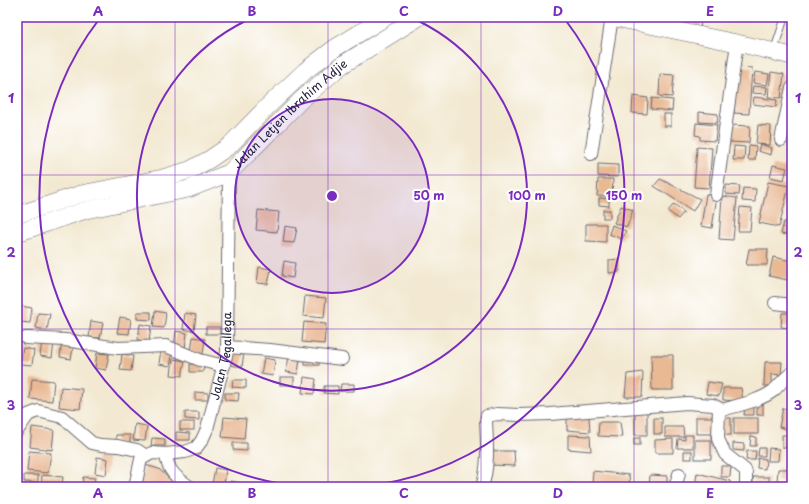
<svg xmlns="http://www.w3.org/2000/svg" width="809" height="504" font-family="'Playpen Sans',sans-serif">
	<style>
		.building { fill: #e9b994 }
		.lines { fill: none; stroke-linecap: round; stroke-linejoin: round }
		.lane-casing { stroke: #6b6870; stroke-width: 8 }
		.street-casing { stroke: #6b6870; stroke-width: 14 }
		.secondary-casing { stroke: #6b6870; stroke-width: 18 }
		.lane { stroke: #fff; stroke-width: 6 }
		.street { stroke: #fff; stroke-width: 12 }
		.secondary { stroke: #fff; stroke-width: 17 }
		.grid { fill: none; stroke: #7b2cbf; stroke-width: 1; stroke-opacity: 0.55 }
		.ring { fill: none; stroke: #7b2cbf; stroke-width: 2 }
		.labels { text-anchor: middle; stroke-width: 4; stroke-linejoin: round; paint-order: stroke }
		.street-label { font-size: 12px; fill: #22223b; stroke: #fff }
		.centre { fill: #7b2cbf; stroke: #fff; stroke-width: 2 }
		.ring-label { font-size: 12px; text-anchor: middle; font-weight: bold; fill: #7b2cbf; stroke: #fff; stroke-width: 4; stroke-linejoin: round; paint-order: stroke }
		.neatline { fill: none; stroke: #7b2cbf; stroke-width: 1.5 }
		.grid-label { font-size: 13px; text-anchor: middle; font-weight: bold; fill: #7b2cbf }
	</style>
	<rect width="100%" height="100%" fill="#fff"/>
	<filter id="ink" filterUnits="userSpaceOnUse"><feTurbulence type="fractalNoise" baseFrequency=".025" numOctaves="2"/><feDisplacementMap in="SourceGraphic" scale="8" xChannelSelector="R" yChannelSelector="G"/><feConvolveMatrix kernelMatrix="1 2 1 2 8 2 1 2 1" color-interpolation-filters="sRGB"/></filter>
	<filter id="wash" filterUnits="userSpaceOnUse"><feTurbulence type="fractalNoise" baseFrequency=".012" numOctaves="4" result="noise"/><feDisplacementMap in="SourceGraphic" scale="16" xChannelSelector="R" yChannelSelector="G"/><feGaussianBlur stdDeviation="0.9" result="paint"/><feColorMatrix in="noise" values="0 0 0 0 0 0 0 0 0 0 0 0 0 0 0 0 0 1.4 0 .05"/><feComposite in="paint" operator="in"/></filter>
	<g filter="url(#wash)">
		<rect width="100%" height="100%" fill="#f3e9d2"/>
		<g id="blocks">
			<!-- building -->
			<g class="building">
				<polygon points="687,17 702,17 700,28 686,25"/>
				<polygon points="738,67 752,68 749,114 734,113"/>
				<polygon points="755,72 769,74 767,85 753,83"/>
				<polygon points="771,72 784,74 781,98 768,97"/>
				<polygon points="660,74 674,75 672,97 659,96"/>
				<polygon points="753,86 767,87 766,94 752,93"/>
				<polygon points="633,96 648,98 647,114 632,113"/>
				<polygon points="754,97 777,100 776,107 753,104"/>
				<polygon points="652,98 673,100 672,111 651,109"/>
				<polygon points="699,112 718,114 717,123 699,122"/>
				<rect x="664" y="114" width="7" height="12"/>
				<polygon points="696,123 717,125 715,141 700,140 700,136 695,135"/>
				<polygon points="730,125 750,126 749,143 729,142"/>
				<polygon points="758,125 771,126 770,145 756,144"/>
				<polygon points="760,144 772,148 771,155 758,151"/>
				<polygon points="749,145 756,146 755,160 748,160"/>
				<polygon points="734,146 745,147 744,160 733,160"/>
				<polygon points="697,147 712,148 709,188 694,187"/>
				<polygon points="598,164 618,165 618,177 598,176"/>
				<polygon points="773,165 787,168 784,180 770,177"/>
				<polygon points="598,179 613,179 612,196 597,196"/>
				<polygon points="660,179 700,199 693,211 654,186"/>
				<polygon points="768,182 789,186 779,227 759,223"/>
				<polygon points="726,185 740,186 739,195 726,194"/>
				<polygon points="743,188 756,189 755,202 742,201"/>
				<polygon points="706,194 717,196 712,228 701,226"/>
				<polygon points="722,196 737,198 733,240 719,239"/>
				<polygon points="599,198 609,199 609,206 599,205"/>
				<polygon points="674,204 684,212 678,219 668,211"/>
				<polygon points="621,206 633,210 627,227 614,223"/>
				<polygon points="740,207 752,208 750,231 738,231"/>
				<polygon points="258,210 279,212 277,232 256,230"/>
				<rect x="603" y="210" width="7" height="8"/>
				<polygon points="784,222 792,223 792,236 781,234"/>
				<polygon points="586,224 606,224 606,242 586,241"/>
				<polygon points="612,225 626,231 622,239 609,234"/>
				<polygon points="285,226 297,228 294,243 283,242"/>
				<polygon points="749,249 768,249 767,265 746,265"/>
				<polygon points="773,257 792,261 792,281 769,276"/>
				<polygon points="619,259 619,272 609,273 609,260"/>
				<polygon points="284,261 295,263 293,278 282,276"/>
				<polygon points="259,267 271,269 268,284 257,283"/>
				<polygon points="305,296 326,298 324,318 303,316"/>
				<polygon points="21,306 32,308 30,323 19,322"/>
				<polygon points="155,311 166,313 164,328 153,327"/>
				<polygon points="137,312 151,312 151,320 137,319"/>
				<polygon points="38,313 50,314 47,330 36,328"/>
				<polygon points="185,313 196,315 194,331 183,329"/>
				<polygon points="782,313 792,313 792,328 781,327"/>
				<polygon points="120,317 131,319 129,334 117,333"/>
				<polygon points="91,321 103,323 100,338 89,337"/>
				<polygon points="304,322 326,324 324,344 302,342"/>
				<polygon points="140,324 151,326 149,342 138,340"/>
				<rect x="206" y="327" width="14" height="7"/>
				<polygon points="176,331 187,333 185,348 174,347"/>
				<polygon points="193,337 205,339 203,354 191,352"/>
				<polygon points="42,341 54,342 52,358 40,356"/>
				<polygon points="62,342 74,344 71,359 60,357"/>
				<polygon points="23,348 34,350 32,365 20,364"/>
				<polygon points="161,349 173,351 170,366 159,364"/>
				<polygon points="233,349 244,351 242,367 230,365"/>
				<polygon points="97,353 109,354 106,370 95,368"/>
				<polygon points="122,354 133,356 131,371 120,370"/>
				<polygon points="651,355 673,355 673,390 652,390"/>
				<polygon points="289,357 300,358 298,374 286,372"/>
				<rect x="305" y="357" width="14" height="8"/>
				<polygon points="264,358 275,360 273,376 261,374"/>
				<polygon points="173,359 185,361 182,376 171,375"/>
				<polygon points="765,362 782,362 781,375 772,374 772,386 764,386"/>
				<polygon points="190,364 204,365 203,372 190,372"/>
				<polygon points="643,372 642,397 625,397 627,374"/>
				<rect x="280" y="377" width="14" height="8"/>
				<polygon points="304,377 316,379 314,394 302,393"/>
				<polygon points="32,379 54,381 52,401 30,399"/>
				<polygon points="233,380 246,380 246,388 232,387"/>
				<polygon points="708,382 722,384 719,396 706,394"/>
				<polygon points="341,384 354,384 354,391 340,391"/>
				<polygon points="324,386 338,386 338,394 324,393"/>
				<polygon points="61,387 82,389 80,409 59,407"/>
				<polygon points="723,388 741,388 743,401 723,400"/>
				<polygon points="195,392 208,393 208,400 195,400"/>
				<polygon points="225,393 239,393 238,401 225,400"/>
				<rect x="757" y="404" width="6" height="11"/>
				<polygon points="745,406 754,406 754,415 744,415"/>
				<polygon points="783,408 792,411 792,430 779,427"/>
				<polygon points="185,412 199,412 199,420 185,419"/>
				<rect x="635" y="412" width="12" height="23"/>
				<polygon points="567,416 589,417 590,432 567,430"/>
				<polygon points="224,417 246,419 244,439 222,437"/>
				<polygon points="696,417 713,417 712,434 696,434"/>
				<rect x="654" y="418" width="8" height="16"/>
				<rect x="720" y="418" width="11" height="17"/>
				<rect x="734" y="418" width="24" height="16"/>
				<rect x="180" y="422" width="14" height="8"/>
				<polygon points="599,422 620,422 622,437 598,436"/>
				<polygon points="135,424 147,426 145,441 133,440"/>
				<polygon points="32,427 54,430 52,450 30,447"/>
				<polygon points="665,427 683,427 684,437 665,437"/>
				<polygon points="176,432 190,433 190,440 176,440"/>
				<polygon points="116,435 130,435 130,443 116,442"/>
				<polygon points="568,435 590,436 591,451 568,449"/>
				<polygon points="685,435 693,435 693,448 677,448 678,439 685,440"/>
				<polygon points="782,435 792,435 792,448 782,447"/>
				<polygon points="751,436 756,437 756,446 750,446"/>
				<polygon points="152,438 165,439 165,446 151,446"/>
				<rect x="634" y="438" width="6" height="7"/>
				<polygon points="673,439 673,453 655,453 655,440"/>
				<rect x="695" y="440" width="16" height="19"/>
				<polygon points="233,443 247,443 247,451 233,450"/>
				<polygon points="733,443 744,444 744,451 733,450"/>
				<polygon points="759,448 765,448 765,456 758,456"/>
				<polygon points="769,448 779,449 778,461 768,461"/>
				<polygon points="29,451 51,453 48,473 27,471"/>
				<polygon points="492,451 514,451 515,466 492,465"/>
				<rect x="684" y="451" width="8" height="8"/>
				<polygon points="747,451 756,451 755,460 746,460"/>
				<polygon points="97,457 108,459 106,475 95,473"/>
				<polygon points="758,458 766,459 765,469 757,468"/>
				<polygon points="145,465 159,469 178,487 138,487"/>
				<polygon points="721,466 731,466 730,477 721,477"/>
				<polygon points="215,468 226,470 224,485 212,484"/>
				<polygon points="778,469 792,469 792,482 777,481"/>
				<polygon points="593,471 629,475 630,487 610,487 592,485"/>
				<polygon points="697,473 730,481 730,487 695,487"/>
				<polygon points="24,475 38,475 38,483 24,482"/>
				<polygon points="42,475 63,477 62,487 41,487"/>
				<polygon points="650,475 667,476 667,487 649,487"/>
				<polygon points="83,477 95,478 93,487 82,487"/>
				<rect x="753" y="477" width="16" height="10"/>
				<polygon points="230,481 242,483 241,487 230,487"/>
				<polygon points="561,483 576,484 576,487 561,487"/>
			</g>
		</g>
	</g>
	<g filter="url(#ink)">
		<use href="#blocks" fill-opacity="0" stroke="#6b6870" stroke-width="1"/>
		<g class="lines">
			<!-- lane casing -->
			<g class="lane-casing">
				<polyline id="lane" points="774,50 785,17"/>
			</g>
			<!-- street casing -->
			<g class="street-casing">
				<g id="street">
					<polyline points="781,140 792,88"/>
					<polyline points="591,154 612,17"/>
					<polyline points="716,195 737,43"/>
					<polyline points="775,303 792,305"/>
					<polyline points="26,338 65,340 118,348 166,346 200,360 224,366"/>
					<polyline points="227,347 270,350 342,359"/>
					<path d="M719 411C737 405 758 402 773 391 780 385 785 377 792 373"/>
					<polyline points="17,431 28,415 38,411 62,417 92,443 101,445 118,446 137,450 146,456"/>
					<path d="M166 454C167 471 177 478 190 487"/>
					<path id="s1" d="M135 487 141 459 152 453 166 454 185 452 196 448 202 440 207 429 227 352 229 173"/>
					<path d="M482 487C489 466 487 443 486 421L487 416 497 414 519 415 550 414 687 403 713 405 719 408 718 439 725 454 745 470 746 473V487"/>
					<polyline points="675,487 679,474"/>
				</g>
			</g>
			<!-- secondary casing -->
			<g class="secondary-casing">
				<g id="secondary">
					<polyline points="611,17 746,45 792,56"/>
					<polyline points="17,215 81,194 163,178 190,170 210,159 229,146 268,106 305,71 335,48 386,17"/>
					<path id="s2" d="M17 233 86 210 188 189 229 173 301 100 342 65 419 17"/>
				</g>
			</g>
			<!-- lane -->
			<use href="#lane" class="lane"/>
			<!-- street -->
			<use href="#street" class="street"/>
			<!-- secondary -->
			<use href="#secondary" class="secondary"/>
		</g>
	</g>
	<!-- grid -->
	<path class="grid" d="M175 17V487M328 17V487M481 17V487M634 17V487M17 175H792M17 329H792"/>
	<!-- distance rings -->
	<circle cx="332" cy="196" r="97" fill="#7b2cbf" fill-opacity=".12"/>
	<g class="ring">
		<circle cx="332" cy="196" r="97"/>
		<path d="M410 17A195 195 0 1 1 254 17"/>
		<path d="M307 487A292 292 0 0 1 100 18M564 18A292 292 0 0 1 357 487"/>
	</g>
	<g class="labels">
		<!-- street labels -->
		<g class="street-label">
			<text dy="4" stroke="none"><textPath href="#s2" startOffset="306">Jalan Letjen Ibrahim Adjie</textPath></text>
			<text dy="4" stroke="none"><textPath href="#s1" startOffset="183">Jalan Tegallega</textPath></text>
		</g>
	</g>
	<circle cx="332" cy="196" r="6" class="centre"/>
	<g class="ring-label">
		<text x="429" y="200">50 m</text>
		<text x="527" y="200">100 m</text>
		<text x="624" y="200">150 m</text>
	</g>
	<!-- margin -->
	<rect width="809" height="504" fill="none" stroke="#fff" stroke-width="44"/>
	<rect x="22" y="22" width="765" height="460" class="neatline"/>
	<g class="grid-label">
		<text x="98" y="16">A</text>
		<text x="252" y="16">B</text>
		<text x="404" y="16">C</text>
		<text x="558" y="16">D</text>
		<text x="710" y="16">E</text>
		<text x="11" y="103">1</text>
		<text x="798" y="103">1</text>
		<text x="11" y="257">2</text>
		<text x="798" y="257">2</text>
		<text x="11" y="410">3</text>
		<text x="798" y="410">3</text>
		<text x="98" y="498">A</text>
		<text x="252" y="498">B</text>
		<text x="404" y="498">C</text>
		<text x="558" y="498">D</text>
		<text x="710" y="498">E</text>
	</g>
</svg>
